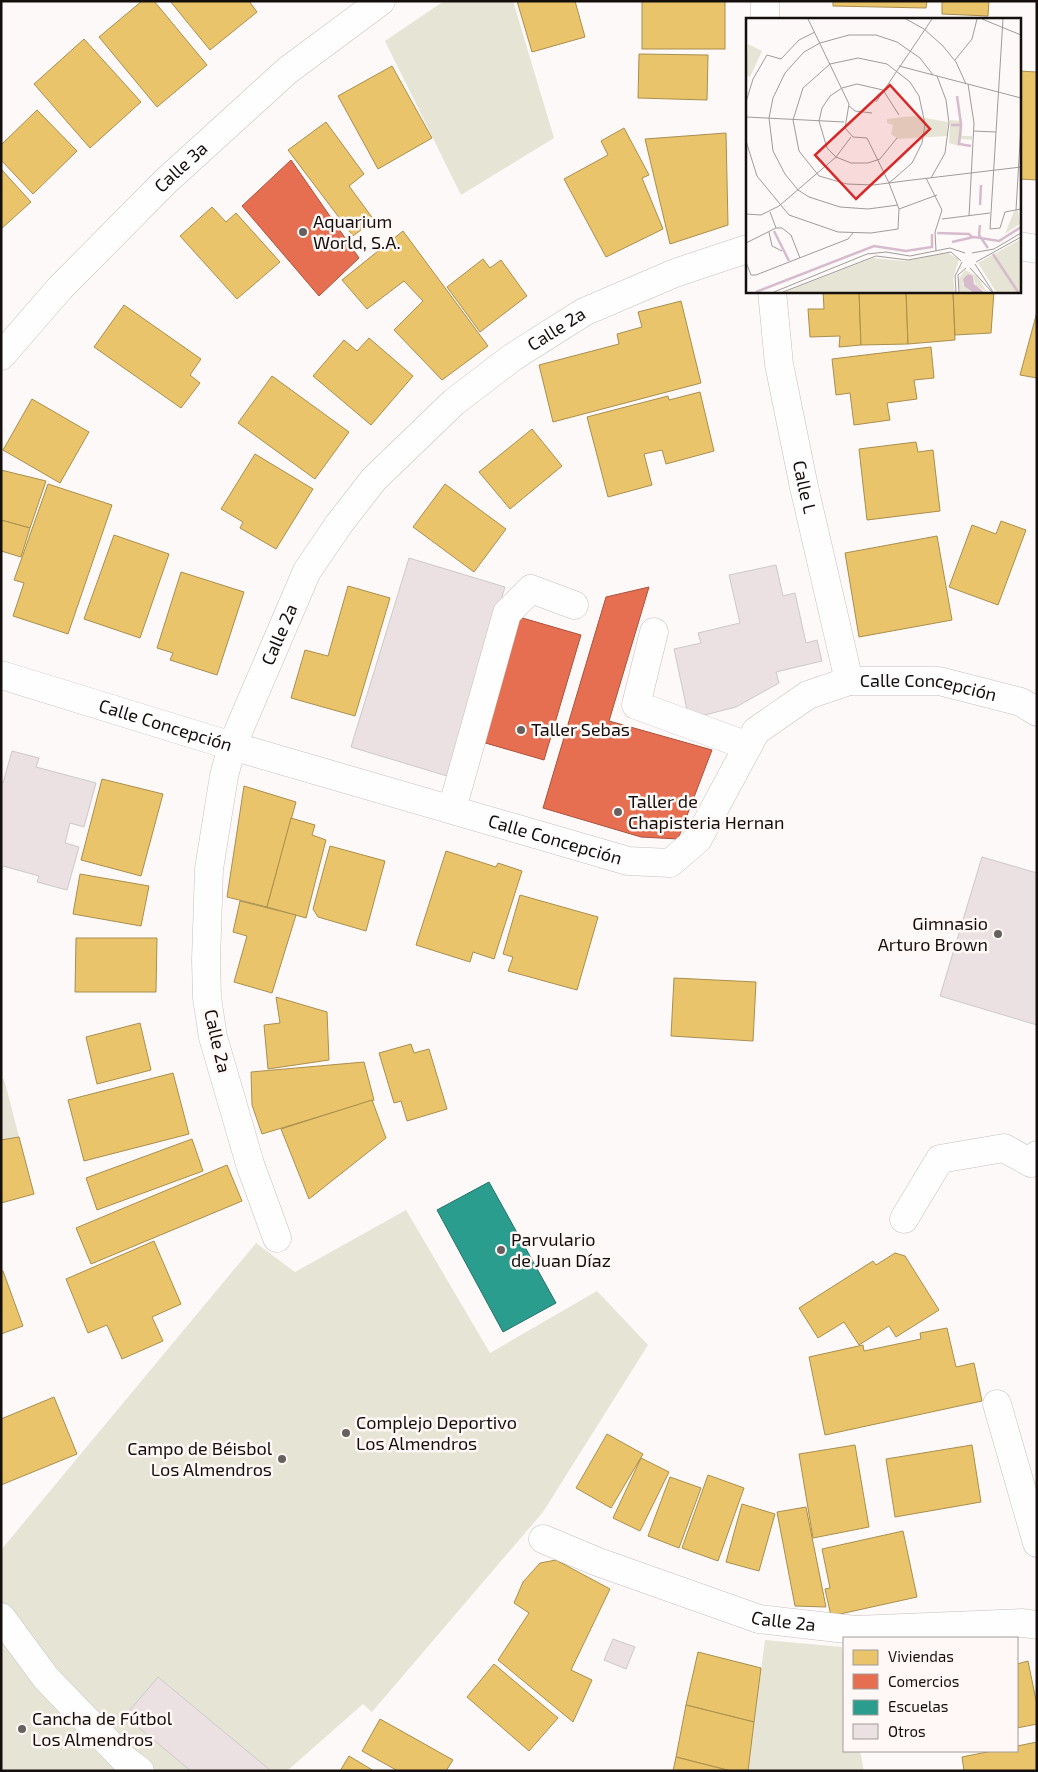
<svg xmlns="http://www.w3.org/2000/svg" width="1038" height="1772" font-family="'Exo 2',sans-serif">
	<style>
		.green { fill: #e6e4d4 }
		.homes { fill: #e9c46a; stroke: #a98e4e }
		.shops { fill: #e76f51; stroke: #a8523d }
		.schools { fill: #2a9d8f; stroke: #237268 }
		.building { fill: #ece1e2; stroke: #cdc9c8 }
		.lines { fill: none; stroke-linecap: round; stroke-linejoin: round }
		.minor-casing { stroke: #c4c0be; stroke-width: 29 }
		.minor { stroke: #fffefe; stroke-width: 28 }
		.poi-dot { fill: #66615f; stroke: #fff8f6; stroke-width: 2 }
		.labels { text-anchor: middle; stroke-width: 5; stroke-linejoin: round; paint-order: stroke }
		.street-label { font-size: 18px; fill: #140f0d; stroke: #fff8f6 }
		.poi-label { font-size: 18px; fill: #140f0d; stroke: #fff8f6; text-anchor: start }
		.inset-river { fill: none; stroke: #d6bbcc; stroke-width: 2.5 }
		.inset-road { fill: none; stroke: #a09b9a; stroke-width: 1 }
		.view { fill: #d62828; fill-opacity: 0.15; stroke: #d62828; stroke-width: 2.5 }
		.inset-edge { fill: none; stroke: #140f0d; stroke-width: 2.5 }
	</style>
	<rect width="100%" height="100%" fill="#fdf9f8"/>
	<!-- green -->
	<g class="green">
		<polygon points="444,1 513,1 554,138 461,195 385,41"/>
		<polygon points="1,1079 4,1079 19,1137 1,1140"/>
		<polygon points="406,1210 490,1353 597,1291 648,1345 543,1512 372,1712 363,1704 287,1771 1,1771 1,1550 256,1243 295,1272"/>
		<polygon points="765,1640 842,1647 844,1661 844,1751 860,1751 864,1771 748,1771"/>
	</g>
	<!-- homes -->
	<g class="homes">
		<polygon points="142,1 154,1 207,65 157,107 99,37"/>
		<polygon points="170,1 249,1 257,12 210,50"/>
		<polygon points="517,1 575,1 585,37 532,52"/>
		<rect x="642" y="1" width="83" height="48"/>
		<polygon points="833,1 927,1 926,8 833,6"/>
		<polygon points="942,1 989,1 988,16 942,14"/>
		<polygon points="84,39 141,102 90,148 34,84"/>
		<polygon points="639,54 708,55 707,100 638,98"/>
		<polygon points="392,66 432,138 378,169 338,96"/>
		<polygon points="1019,71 1037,72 1037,180 1019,179"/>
		<polygon points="37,110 77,151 33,194 1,160 1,145"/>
		<polygon points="326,122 364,174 349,186 374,220 353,236 288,150"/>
		<polygon points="624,128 649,175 642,178 663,229 606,257 564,179 608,155 601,141"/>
		<polygon points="726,133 728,225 670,244 645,139"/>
		<polygon points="1,169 31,202 1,229"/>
		<polygon points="212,207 226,222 236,213 280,262 237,299 180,236"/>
		<polygon points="403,231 488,346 442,380 394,330 423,301 404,281 367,309 342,280"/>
		<polygon points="483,259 490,268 501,260 527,296 480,332 447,287"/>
		<polygon points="823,291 859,291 861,345 839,347 840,336 810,337 808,309 824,309"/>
		<polygon points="859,291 906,291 908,344 861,345"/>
		<polygon points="906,291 953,291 955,340 908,344"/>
		<polygon points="953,291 994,291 991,333 955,335"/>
		<polygon points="681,301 701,383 553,422 539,365 619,344 617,334 642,327 638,312"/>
		<polygon points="124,305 201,359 190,375 200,383 181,408 94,347"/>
		<polygon points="1037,312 1037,378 1020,375"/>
		<polygon points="369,338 413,376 371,425 313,376 344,340 357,351"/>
		<polygon points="931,347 934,378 914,380 917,399 887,403 890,420 854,425 850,393 836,395 832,359"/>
		<polygon points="272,376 349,432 315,479 238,423"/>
		<polygon points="700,392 714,451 666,464 662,450 644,454 652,485 608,497 587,417 668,396 669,400"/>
		<polygon points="32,399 89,432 60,483 3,450"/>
		<polygon points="532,429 562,466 510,509 479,472"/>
		<polygon points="916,442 918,452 933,450 940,511 867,520 859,449"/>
		<polygon points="255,454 313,489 276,549 240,528 243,522 221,509"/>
		<polygon points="1,470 46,481 30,528 1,520"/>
		<polygon points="48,484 112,505 68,634 13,616 24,583 14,580"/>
		<polygon points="445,484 506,529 474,572 413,527"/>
		<polygon points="1,520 30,528 21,557 1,551"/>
		<polygon points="1001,521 1026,530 998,605 949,587 972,525 996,534"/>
		<polygon points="114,535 169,554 140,638 84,619"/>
		<polygon points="937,536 952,620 859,637 845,553"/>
		<polygon points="181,572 244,592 217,675 170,660 173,653 157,648"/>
		<polygon points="348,586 390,598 355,716 291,698 305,650 328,656"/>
		<polygon points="102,779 163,794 141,876 81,860"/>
		<polygon points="244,786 296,802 267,907 227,897"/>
		<polygon points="291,818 315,825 312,835 326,840 306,918 267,907"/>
		<polygon points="330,846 385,861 366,931 318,917 313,909"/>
		<polygon points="446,851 496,867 498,863 522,871 494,959 473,952 470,962 416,945"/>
		<polygon points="80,874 149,886 141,926 73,914"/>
		<polygon points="520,895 598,917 577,990 508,971 513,957 503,954"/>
		<polygon points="240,901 296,915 272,993 234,982 247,936 233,932"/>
		<polygon points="76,938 157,938 156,992 75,992"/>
		<polygon points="674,978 756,982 753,1041 671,1036"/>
		<polygon points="276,997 327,1012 329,1060 268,1069 264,1025 280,1023"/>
		<polygon points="140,1023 151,1070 97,1084 86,1037"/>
		<polygon points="411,1044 414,1053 429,1049 447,1109 407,1121 401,1101 394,1103 379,1053"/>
		<polygon points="364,1062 374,1100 262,1134 252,1105 251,1072"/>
		<polygon points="173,1073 189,1134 84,1161 68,1100"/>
		<polygon points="372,1100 386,1138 309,1199 281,1129"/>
		<polygon points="19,1137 34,1194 1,1203 1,1140"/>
		<polygon points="192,1139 203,1171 97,1210 86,1178"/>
		<polygon points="227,1165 242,1201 91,1264 76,1228"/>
		<polygon points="154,1241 181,1304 152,1317 163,1341 122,1359 107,1325 88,1333 66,1279"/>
		<polygon points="895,1253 905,1256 939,1310 896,1337 889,1326 859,1345 844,1322 818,1338 799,1308 873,1261 876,1265"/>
		<polygon points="1,1271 3,1271 23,1326 1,1334"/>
		<polygon points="947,1328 956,1367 974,1363 982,1401 825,1435 809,1357 863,1345 864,1351 921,1339 920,1333"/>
		<polygon points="54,1397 77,1454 1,1485 1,1419"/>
		<polygon points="607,1434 643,1454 611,1508 576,1488"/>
		<polygon points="855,1445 869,1527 813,1538 799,1454"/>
		<polygon points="972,1445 981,1502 895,1517 886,1459"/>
		<polygon points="641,1458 669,1472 640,1531 613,1518"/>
		<polygon points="708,1475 744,1488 718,1561 682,1548"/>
		<polygon points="670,1477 701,1488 679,1548 648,1536"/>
		<polygon points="742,1504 775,1514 759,1571 726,1562"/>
		<polygon points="806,1507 826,1607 795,1606 777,1512"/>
		<polygon points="903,1531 917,1597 831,1616 825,1589 830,1588 822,1549"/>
		<polygon points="556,1560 610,1589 571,1670 592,1680 573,1722 498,1660 529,1613 514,1603 523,1582 540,1563"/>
		<polygon points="698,1652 761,1668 754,1722 686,1705"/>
		<polygon points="1028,1661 1037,1705 1037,1724 1017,1728 1017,1664"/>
		<polygon points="494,1664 558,1718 529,1751 467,1697"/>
		<polygon points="686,1705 754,1722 748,1771 731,1771 676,1757"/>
		<polygon points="380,1719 453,1760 446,1771 398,1771 362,1751"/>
		<polygon points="1037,1742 1037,1771 964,1771 962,1757 992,1751 1017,1751 1017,1746"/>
		<polygon points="349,1756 374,1771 340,1771"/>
		<polygon points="676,1757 731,1771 673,1771"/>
	</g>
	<!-- shops -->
	<g class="shops">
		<polygon points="291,160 359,258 319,296 242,206"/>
		<polygon points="649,587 609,721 712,750 678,839 641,837 543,808 606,597"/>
		<polygon points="519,617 581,635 544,760 482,742"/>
	</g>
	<!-- schools -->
	<polygon class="schools" points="489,1182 556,1303 503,1332 437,1210"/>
	<!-- building -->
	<g class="building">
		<polygon points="409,558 505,587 447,776 351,747"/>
		<polygon points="776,565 783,596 795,593 806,643 817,640 822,661 776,672 779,683 736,707 689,719 674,649 701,643 698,633 740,623 729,575"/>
		<polygon points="12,751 39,758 36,767 96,783 84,827 70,823 65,843 79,847 67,890 37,882 39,876 3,866 1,872 1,782 3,783"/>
		<polygon points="982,857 1037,873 1037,1025 940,996"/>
		<polygon points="613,1639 635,1647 626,1669 604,1660"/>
		<polygon points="158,1677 270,1770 270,1771 191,1771 125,1716"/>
	</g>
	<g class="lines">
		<!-- minor casing -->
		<g class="minor-casing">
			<g id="minor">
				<polyline points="765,19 765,1"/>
				<polyline points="1019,246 1037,249"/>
				<path id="s1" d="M772 291 779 364 804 487 849 681"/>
				<path id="s2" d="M1 356 60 288 166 181 288 70 381 1"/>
				<polyline points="654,632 636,705 748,746"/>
				<path id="s3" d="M1 675 232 746 628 861 670 863 698 839 756 731 808 695 849 681H939L1021 702 1037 712"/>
				<polyline points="452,809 507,613 531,589 574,605"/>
				<polyline points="904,1219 940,1159 1004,1148 1031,1163 1037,1155"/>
				<path id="s4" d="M277 1238 250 1164 213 1037 207 998 206 960 209 869 224 776 232 746 307 571 339 524 374 479 454 402 513 357 584 312 675 273 747 249"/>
				<polyline points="997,1404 1037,1543"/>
				<path id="s5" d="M543 1539 598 1562 759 1619 855 1630 1023 1623 1037 1625"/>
				<polyline points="1,1617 46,1678 124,1759 140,1771"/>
			</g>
		</g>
		<!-- minor -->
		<use href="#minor" class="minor"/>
	</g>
	<!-- markers -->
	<g class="poi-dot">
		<circle cx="303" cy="232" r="5"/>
		<circle cx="521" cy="730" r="5"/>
		<circle cx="618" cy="812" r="5"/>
		<circle cx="998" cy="934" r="5"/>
		<circle cx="501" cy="1250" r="5"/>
		<circle cx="346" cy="1433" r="5"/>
		<circle cx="282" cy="1459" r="5"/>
		<circle cx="22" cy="1729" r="5"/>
	</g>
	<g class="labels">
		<!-- street labels -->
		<g class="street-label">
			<text dy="6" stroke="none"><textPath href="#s2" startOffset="261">Calle 3a</textPath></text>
			<text dy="6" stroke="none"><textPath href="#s4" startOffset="1046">Calle 2a</textPath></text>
			<text dy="6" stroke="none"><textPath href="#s1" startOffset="199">Calle L</textPath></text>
			<text dy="6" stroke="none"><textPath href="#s4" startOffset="626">Calle 2a</textPath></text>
			<text dy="6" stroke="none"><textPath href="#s3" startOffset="1042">Calle Concepción</textPath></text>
			<text dy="6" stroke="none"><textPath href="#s3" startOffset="172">Calle Concepción</textPath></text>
			<text dy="6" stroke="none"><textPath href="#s3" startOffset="578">Calle Concepción</textPath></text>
			<text transform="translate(217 1041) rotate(77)" y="6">Calle 2a</text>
			<text dy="6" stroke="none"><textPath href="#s5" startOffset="255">Calle 2a</textPath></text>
		</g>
		<!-- poi labels -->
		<g class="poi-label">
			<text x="313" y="228">Aquarium<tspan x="313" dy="21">World, S.A.</tspan></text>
			<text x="531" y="736">Taller Sebas</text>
			<text x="628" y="808">Taller de<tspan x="628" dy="21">Chapisteria Hernan</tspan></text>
			<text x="988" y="930" text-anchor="end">Gimnasio<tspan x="988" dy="21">Arturo Brown</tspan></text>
			<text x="511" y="1246">Parvulario<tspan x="511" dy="21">de Juan Díaz</tspan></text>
			<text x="356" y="1429">Complejo Deportivo<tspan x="356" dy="21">Los Almendros</tspan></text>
			<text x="272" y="1455" text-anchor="end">Campo de Béisbol<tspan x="272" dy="21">Los Almendros</tspan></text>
			<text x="32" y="1725">Cancha de Fútbol<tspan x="32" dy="21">Los Almendros</tspan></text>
		</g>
	</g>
	<!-- overview -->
	<g transform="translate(746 18)">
		<rect width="275" height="275" fill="#fdf9f8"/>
		<path d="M2 26 16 33 4 59 0 57ZM167 98 202 104 201 118 152 121 145 116 147 107 141 105V101ZM204 102 216 103V118H226V122L215 121 213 128 203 125ZM272 192 274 206 259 216 268 193ZM275 221V274H250L232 245ZM202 235 213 241 207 261 209 274H39L127 240 159 243ZM219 252 231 258 241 274 230 268 227 258 222 256 216 266 225 274H214L212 262Z" fill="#e6e4d4"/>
		<path d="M222 256 227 258 228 266 238 274H226L218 268 217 261Z" fill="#d6bbcc"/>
		<path class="inset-river" d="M211 78 215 106M205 107H215L213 126 225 128M234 187 235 167M234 207 233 217 242 230M28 213 43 243M191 215 223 216 226 219M206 224 228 219 253 223 275 209M247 236 272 274M10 274 128 228 160 233 186 229V216"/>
		<path class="inset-road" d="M160 1 178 11 197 28 210 44 220 66M236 1 275 17M257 1 244 211 254 210 259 194 275 191M209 42 226 21 231 1M153 48 275 80M222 66 228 105 223 198M0 84 7 61 21 37 35 41 53 22 69 14M130 84 186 1M103 88 109 93 126 95M0 99 98 104M227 113 250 114M151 120 134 141 122 145H105L90 139 81 130 73 103 76 90 84 78 96 70 111 66 137 72 153 97M0 123 11 158 43 197 92 214 125 215 152 211 153 191 143 165 121 120 107 119 99 110 103 86 62 1M180 160 196 192 189 214 190 233M185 160 199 135 203 105 200 82 191 58M143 165 166 145 176 125 179 106 173 78 164 64 141 46 112 40 84 46 57 70 47 102 53 133 73 158 101 166 127 167 143 165 158 163 275 149M152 187 122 191 94 189 63 179 52 172 39 156 27 133 23 100 27 80 39 55 58 34 74 25 103 17H130L151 24 174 40 187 57M153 191 191 177M270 192 275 107M24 194 30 210M0 196 15 197 33 188 90 139 105 119M196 201 244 195M23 214 26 228 36 233M0 225 30 210H36L45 217 54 240M226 235 248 231 275 215M0 244 5 257H10L102 221 107 215M230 244 275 219M229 246 247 274M224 250 246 274M28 274 121 236 140 234 164 238 204 230 219 235M37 274 130 238 162 242 205 234 215 243M210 274 209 258 216 244M213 274 212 257 220 250"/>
		<path class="view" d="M144 67 184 111 110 181 69 137Z"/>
		<rect width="275" height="275" class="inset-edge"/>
	</g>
	<!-- border -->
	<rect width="1038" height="1772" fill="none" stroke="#140f0d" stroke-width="5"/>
	<!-- legend -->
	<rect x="843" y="1637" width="175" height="115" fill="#fff8f6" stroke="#a19b99"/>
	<rect x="853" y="1650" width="25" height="15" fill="#e9c46a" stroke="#a19b99"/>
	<text x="888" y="1662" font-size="15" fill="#140f0d">Viviendas</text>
	<rect x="853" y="1674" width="25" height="15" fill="#e76f51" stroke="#a19b99"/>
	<text x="888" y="1687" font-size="15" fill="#140f0d">Comercios</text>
	<rect x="853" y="1700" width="25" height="15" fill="#2a9d8f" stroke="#a19b99"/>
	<text x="888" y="1712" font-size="15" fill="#140f0d">Escuelas</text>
	<rect x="853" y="1724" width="25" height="15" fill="#ece1e2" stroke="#a19b99"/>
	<text x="888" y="1737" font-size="15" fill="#140f0d">Otros</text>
</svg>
